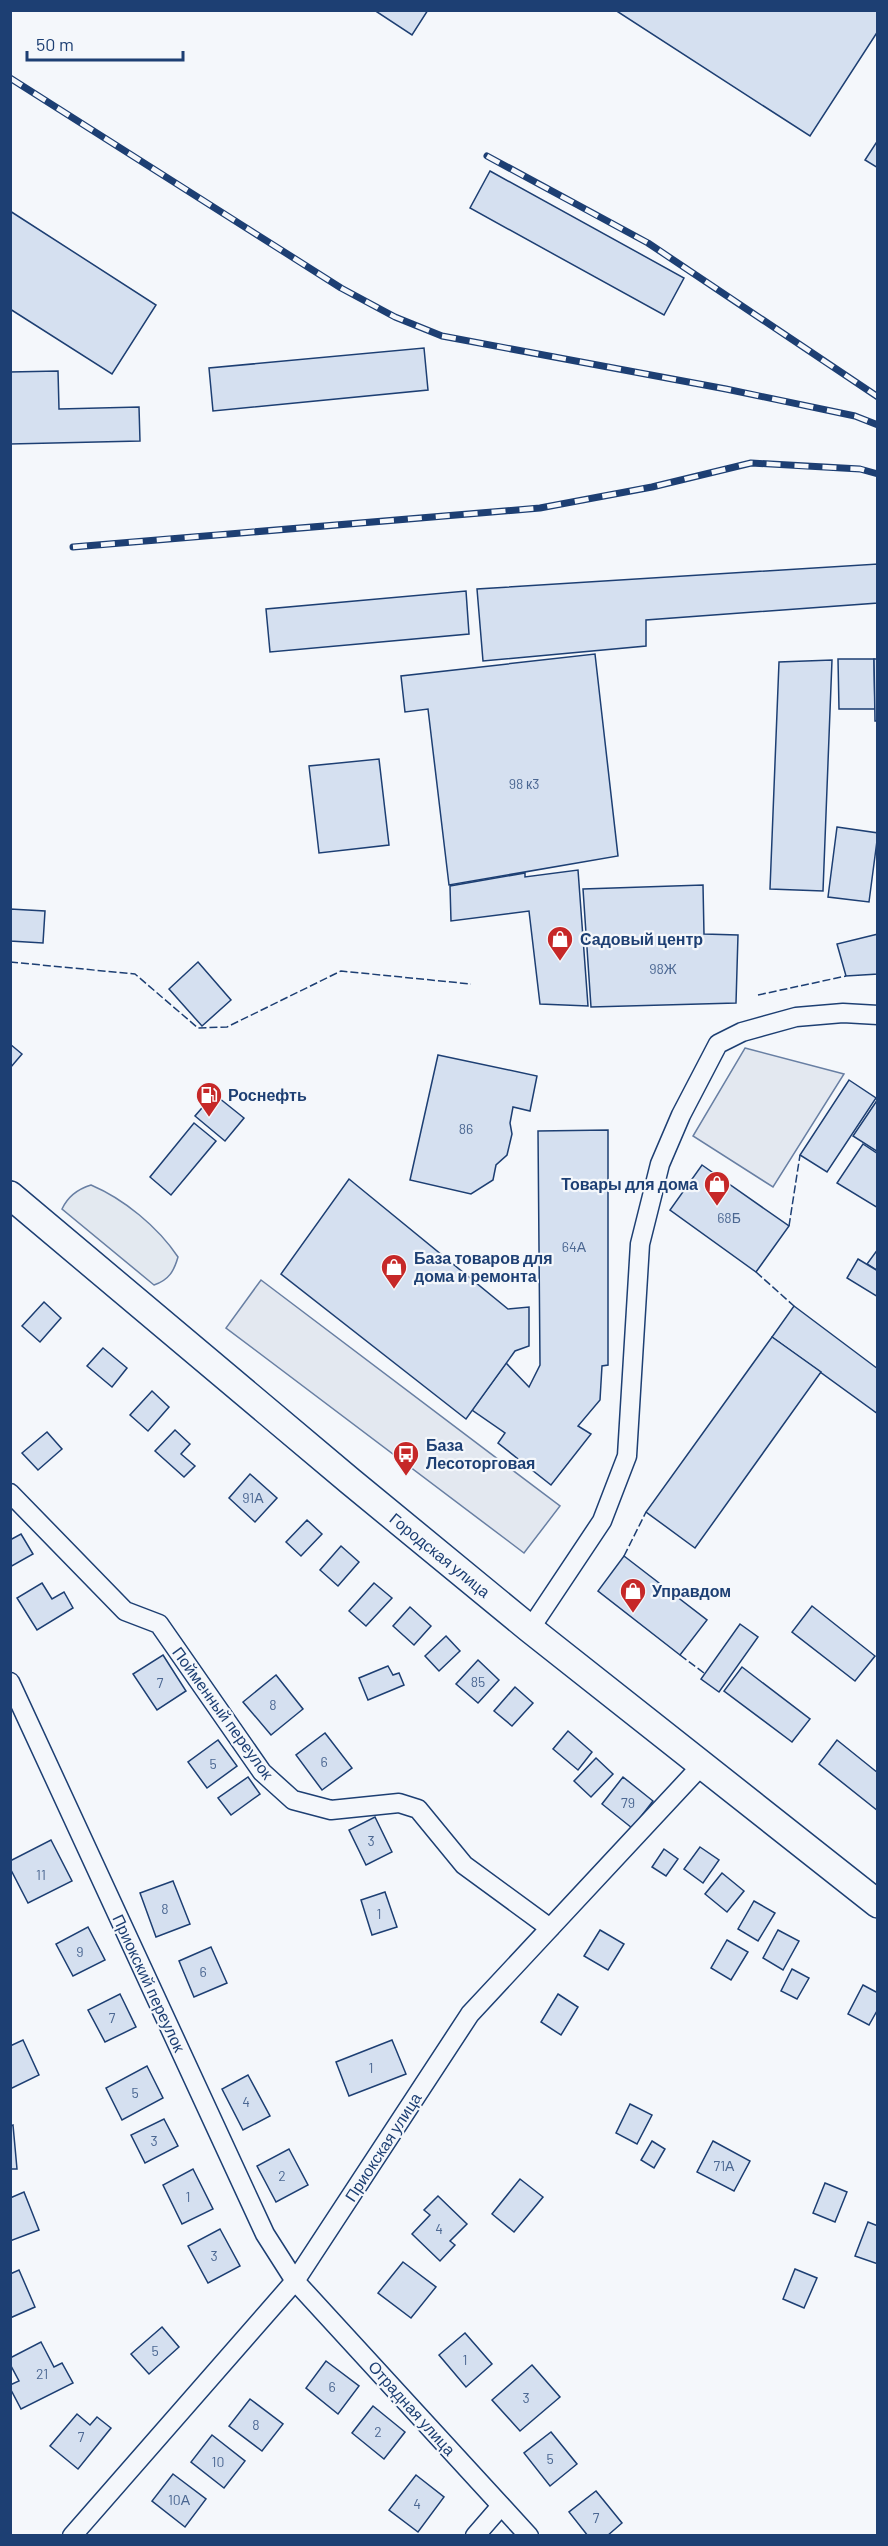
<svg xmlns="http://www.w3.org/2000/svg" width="888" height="2546" font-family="Barlow,sans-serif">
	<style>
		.green { fill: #e3e9f0; stroke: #687fa3; stroke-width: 1.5 }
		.parking { fill: #e3e8f0; stroke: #687fa3; stroke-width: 1.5 }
		.building { fill: #d5e0f0; stroke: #1d3f73; stroke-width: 1.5 }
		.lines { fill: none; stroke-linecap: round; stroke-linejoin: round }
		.street-casing { stroke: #1d3f73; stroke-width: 21 }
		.secondary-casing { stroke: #1d3f73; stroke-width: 30 }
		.street { stroke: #f4f7fb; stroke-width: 18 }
		.secondary { stroke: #f4f7fb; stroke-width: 27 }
		.rail-casing { stroke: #1d3f73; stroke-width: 7 }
		.rail { stroke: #f4f7fb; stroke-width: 4.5; stroke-dasharray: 14; stroke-linecap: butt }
		.fence { stroke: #1d3f73; stroke-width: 1.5; stroke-dasharray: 8 3; stroke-linecap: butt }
		.labels { text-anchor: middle; stroke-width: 4.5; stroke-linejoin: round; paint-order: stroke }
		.number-label { font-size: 14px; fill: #4b6792 }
		.poi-label { font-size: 16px; font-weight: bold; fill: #1d3f73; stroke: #f4f7fb; text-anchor: start }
		.street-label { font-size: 16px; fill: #1d3f73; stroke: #f4f7fb }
	</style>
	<rect width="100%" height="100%" fill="#f4f7fb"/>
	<!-- green -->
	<path class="green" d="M91 1185C124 1199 158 1227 178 1257 174 1271 169 1280 154 1285L62 1209C68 1196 78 1189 91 1185Z"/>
	<!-- parking -->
	<g class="parking">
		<polygon points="745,1048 844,1074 773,1187 693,1136"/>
		<polygon points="261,1280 560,1506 524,1553 226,1328"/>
	</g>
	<!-- building -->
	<g class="building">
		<polygon points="374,10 428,10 412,35"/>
		<polygon points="615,10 878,10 878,31 810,136"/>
		<polygon points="878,140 878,168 865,160"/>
		<polygon points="490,171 684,278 664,315 470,208"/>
		<polygon points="10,211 156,305 112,374 10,309"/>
		<polygon points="424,348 428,390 213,411 209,368"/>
		<polygon points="58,371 59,409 139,407 140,441 10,444 10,372"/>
		<polygon points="878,564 878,603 646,620 646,646 483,661 477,589"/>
		<polygon points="466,591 469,634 270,652 266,609"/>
		<polygon points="595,654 618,856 449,885 428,709 405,712 401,676"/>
		<polygon points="838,659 874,659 875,709 839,709"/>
		<polygon points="874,659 878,659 878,721 875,721"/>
		<polygon points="832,660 823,891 770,889 779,662"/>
		<polygon points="379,759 389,845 319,853 309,766"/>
		<polygon points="837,827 878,833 869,902 828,897"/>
		<polygon points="578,870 588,1006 540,1004 529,911 451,921 450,886 525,873 525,877"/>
		<polygon points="703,885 704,934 738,935 736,1003 591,1007 583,889"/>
		<polygon points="10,909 45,911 43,943 10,941"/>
		<polygon points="878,934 878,974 846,976 837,944"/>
		<polygon points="198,962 231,1000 202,1026 169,989"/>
		<polygon points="10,1044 22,1054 11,1067 10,1066"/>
		<polygon points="438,1055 537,1076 530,1111 513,1107 510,1123 512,1134 507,1155 496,1165 493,1180 471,1194 410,1180"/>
		<polygon points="849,1080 876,1098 827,1172 800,1155"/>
		<polygon points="214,1094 244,1118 225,1141 195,1116"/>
		<polygon points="878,1099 878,1152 853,1136"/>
		<polygon points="194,1123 216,1141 171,1195 150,1177"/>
		<polygon points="608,1130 608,1365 602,1366 600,1400 578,1426 591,1434 551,1485 498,1443 505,1433 472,1410 506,1363 529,1387 540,1365 538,1131"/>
		<polygon points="863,1144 878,1154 878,1208 837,1183"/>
		<polygon points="702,1165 789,1226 756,1272 670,1210"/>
		<polygon points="349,1179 508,1309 529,1307 529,1346 515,1351 466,1419 281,1274"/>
		<polygon points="878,1249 878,1271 867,1264"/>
		<polygon points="858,1259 878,1271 878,1297 847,1278"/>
		<polygon points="44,1302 61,1318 40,1342 22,1326"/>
		<polygon points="794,1306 878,1369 878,1414 772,1337"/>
		<polygon points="772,1337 821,1372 695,1548 646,1512"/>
		<polygon points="103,1348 127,1368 112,1387 87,1366"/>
		<polygon points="152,1391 169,1407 148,1431 130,1415"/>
		<polygon points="175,1430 190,1444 181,1454 195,1466 184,1477 155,1451"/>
		<polygon points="47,1432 62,1449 38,1470 22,1453"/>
		<polygon points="250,1474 277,1498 255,1522 229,1498"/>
		<polygon points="307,1520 322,1534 301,1556 286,1542"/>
		<polygon points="21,1534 33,1554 10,1567 10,1540"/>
		<polygon points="341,1546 359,1562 338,1586 320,1570"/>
		<polygon points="624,1556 707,1620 680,1655 598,1591"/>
		<polygon points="42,1583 52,1599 64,1592 73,1608 37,1630 17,1598"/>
		<polygon points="374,1583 392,1598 366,1626 349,1611"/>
		<polygon points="812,1606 875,1656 855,1681 792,1632"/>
		<polygon points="410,1607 431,1626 414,1645 393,1626"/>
		<polygon points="740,1624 758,1637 719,1692 701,1679"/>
		<polygon points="446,1636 460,1651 439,1671 425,1656"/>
		<polygon points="163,1655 186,1691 157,1710 133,1674"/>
		<polygon points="478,1660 499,1680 478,1703 456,1684"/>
		<polygon points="388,1666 393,1675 399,1673 404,1685 368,1700 359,1678"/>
		<polygon points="742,1667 810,1719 792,1742 724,1691"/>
		<polygon points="276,1675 303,1709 271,1735 243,1702"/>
		<polygon points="515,1687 533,1703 512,1726 494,1711"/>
		<polygon points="568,1731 592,1752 578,1770 553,1749"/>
		<polygon points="325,1733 352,1768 322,1790 296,1755"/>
		<polygon points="218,1740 237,1766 207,1788 188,1762"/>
		<polygon points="837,1740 878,1773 878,1811 819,1764"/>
		<polygon points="596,1758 613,1774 591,1797 574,1781"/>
		<polygon points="248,1777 260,1794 231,1815 218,1798"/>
		<polygon points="623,1777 653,1801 632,1828 602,1804"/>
		<polygon points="375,1817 392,1852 366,1865 349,1830"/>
		<polygon points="51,1840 72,1881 28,1903 10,1868 10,1861"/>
		<polygon points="700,1847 719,1860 703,1883 684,1869"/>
		<polygon points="664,1849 678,1859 666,1876 652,1867"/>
		<polygon points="722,1873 744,1891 727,1912 705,1894"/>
		<polygon points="173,1881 190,1924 156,1937 140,1893"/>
		<polygon points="385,1892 397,1927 372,1935 361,1900"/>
		<polygon points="754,1901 775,1913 758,1941 738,1929"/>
		<polygon points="88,1927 105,1960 73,1976 56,1944"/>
		<polygon points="600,1930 624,1944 608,1970 584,1956"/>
		<polygon points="778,1930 799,1941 783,1970 763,1958"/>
		<polygon points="727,1940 748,1952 731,1980 711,1968"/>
		<polygon points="211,1947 227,1983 194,1997 179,1961"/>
		<polygon points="792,1969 809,1978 797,1999 781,1991"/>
		<polygon points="863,1985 878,1993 878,2009 869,2025 848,2014"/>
		<polygon points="120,1994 136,2027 105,2042 88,2010"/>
		<polygon points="558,1994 578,2007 561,2035 541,2022"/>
		<polygon points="23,2040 39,2075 10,2089 10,2046"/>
		<polygon points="392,2040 406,2074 349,2096 336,2062"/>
		<polygon points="147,2066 163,2098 122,2120 106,2088"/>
		<polygon points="248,2075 270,2116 243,2130 222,2089"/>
		<polygon points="630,2104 652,2115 637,2144 616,2133"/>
		<polygon points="164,2119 178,2146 145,2163 131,2135"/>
		<polygon points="13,2125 17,2169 10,2169 10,2126"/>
		<polygon points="652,2141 665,2149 654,2168 641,2160"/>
		<polygon points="713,2141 750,2161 734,2191 697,2172"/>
		<polygon points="289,2149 308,2185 276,2202 257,2166"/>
		<polygon points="193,2169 213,2209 182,2224 163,2185"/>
		<polygon points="520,2179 543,2197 514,2232 492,2214"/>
		<polygon points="825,2183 847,2192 835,2222 813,2213"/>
		<polygon points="24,2192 39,2230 10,2241 10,2198"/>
		<polygon points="438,2196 467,2224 450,2241 455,2245 440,2261 412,2234 430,2215 424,2210"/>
		<polygon points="868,2222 878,2226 878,2264 855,2256"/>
		<polygon points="220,2229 240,2266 208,2283 188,2246"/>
		<polygon points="403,2262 436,2287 411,2318 378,2293"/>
		<polygon points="795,2269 817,2278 804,2308 783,2299"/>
		<polygon points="19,2270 35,2307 10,2318 10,2274"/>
		<polygon points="162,2327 179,2347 149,2374 131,2354"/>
		<polygon points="465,2333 492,2364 466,2387 439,2355"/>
		<polygon points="41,2342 54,2367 62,2363 73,2383 21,2409 10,2388 10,2385 19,2381 10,2364 10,2358"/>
		<polygon points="326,2361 359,2386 338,2414 306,2388"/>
		<polygon points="532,2365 560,2397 520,2431 492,2400"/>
		<polygon points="250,2399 283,2424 262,2451 229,2426"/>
		<polygon points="373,2406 405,2432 384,2459 352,2433"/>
		<polygon points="77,2414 90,2425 97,2417 111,2428 78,2469 50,2446"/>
		<polygon points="551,2432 577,2464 550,2486 524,2453"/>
		<polygon points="212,2435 245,2461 224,2488 191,2462"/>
		<polygon points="173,2474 206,2499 185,2527 152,2501"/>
		<polygon points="416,2475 444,2497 418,2532 389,2510"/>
		<polygon points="596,2491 622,2523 607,2536 588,2536 569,2512"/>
	</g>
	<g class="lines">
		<!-- street casing -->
		<g class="street-casing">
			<g id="street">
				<polyline points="10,1493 125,1611 159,1624 262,1772 293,1800 331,1810 399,1803 418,1809 464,1865 550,1928"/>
				<polyline points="530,1629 602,1521 627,1456 640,1244 660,1164 681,1115 718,1044 742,1032 796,1017 843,1013 878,1015"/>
				<polyline points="10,1682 265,2234 295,2281 529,2536"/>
				<polyline points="72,2536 295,2281 470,2014 702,1765"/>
				<polyline points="475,2536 501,2506"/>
			</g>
		</g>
		<!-- secondary casing -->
		<g class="secondary-casing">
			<polyline id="secondary" points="10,1195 350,1481 530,1629 878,1904"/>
		</g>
		<!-- street -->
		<use href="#street" class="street"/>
		<!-- secondary -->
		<use href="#secondary" class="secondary"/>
		<!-- rail casing -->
		<g class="rail-casing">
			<g id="rail">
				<polyline points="10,78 341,288 395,317 442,336 726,389 855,416 878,425"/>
				<polyline points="487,156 648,243 878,397"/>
				<polyline points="73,547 540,508 652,487 751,463 860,469 878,474"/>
			</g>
		</g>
		<!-- rail -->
		<use href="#rail" class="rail"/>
		<!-- fence -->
		<g class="fence">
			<polyline points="10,962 135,974 198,1028 227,1027 341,971 471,984"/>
			<polyline points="758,995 846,976"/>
			<polyline points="789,1226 800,1155"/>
			<polyline points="756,1272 794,1306"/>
			<polyline points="624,1556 646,1512"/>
			<polyline points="680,1655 704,1673"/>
		</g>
	</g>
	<!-- icons -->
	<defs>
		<g id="shop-pin" transform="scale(1.35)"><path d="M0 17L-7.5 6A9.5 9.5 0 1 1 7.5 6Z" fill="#c62828" stroke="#f4f7fb"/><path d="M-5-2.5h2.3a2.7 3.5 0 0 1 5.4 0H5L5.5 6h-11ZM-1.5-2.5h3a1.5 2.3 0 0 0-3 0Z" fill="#fff"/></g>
		<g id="fuel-pin" transform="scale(1.35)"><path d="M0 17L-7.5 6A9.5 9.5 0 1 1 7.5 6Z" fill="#c62828" stroke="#f4f7fb"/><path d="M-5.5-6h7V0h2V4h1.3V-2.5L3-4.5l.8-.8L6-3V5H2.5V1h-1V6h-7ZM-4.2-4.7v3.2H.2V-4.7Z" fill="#fff"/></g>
		<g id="bus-pin" transform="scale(1.35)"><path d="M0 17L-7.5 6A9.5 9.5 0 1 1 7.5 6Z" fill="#c62828" stroke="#f4f7fb"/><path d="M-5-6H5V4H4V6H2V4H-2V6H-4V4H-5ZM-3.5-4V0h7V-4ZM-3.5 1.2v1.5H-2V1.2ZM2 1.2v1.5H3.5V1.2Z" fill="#fff"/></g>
	</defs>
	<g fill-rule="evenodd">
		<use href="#shop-pin" x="560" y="939"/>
		<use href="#fuel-pin" x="209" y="1095"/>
		<use href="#shop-pin" x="717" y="1184"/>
		<use href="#shop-pin" x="394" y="1267"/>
		<use href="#bus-pin" x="406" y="1454"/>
		<use href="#shop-pin" x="633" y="1591"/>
	</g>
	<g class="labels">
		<!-- number labels -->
		<g class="number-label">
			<text x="524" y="789">98 к3</text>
			<text x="663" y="974">98Ж</text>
			<text x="466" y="1134">86</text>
			<text x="729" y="1223">68Б</text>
			<text x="574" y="1252">64А</text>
			<text x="253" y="1503">91А</text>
			<text x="478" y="1687">85</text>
			<text x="160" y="1688">7</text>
			<text x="273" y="1710">8</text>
			<text x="324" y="1767">6</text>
			<text x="213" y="1769">5</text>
			<text x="628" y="1808">79</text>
			<text x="371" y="1846">3</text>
			<text x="41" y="1880">11</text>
			<text x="165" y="1914">8</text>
			<text x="379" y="1919">1</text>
			<text x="80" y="1957">9</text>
			<text x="203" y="1977">6</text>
			<text x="112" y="2023">7</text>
			<text x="371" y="2073">1</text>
			<text x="135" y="2098">5</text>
			<text x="246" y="2107">4</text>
			<text x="154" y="2146">3</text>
			<text x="724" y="2171">71А</text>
			<text x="282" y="2181">2</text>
			<text x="188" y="2202">1</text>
			<text x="439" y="2234">4</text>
			<text x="214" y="2261">3</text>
			<text x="155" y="2356">5</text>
			<text x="465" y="2365">1</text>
			<text x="42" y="2379">21</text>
			<text x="332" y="2392">6</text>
			<text x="526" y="2403">3</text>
			<text x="256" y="2430">8</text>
			<text x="378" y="2437">2</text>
			<text x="81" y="2442">7</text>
			<text x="550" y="2464">5</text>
			<text x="218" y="2467">10</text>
			<text x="179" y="2505">10А</text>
			<text x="417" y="2509">4</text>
			<text x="596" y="2523">7</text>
		</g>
		<!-- poi labels -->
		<g class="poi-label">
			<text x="580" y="945">Садовый центр</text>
			<text x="228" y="1101">Роснефть</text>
			<text x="698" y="1190" text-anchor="end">Товары для дома</text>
			<text x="414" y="1264">База товаров для<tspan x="414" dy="18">дома и ремонта</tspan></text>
			<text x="426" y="1451">База<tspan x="426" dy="18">Лесоторговая</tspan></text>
			<text x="652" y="1597">Управдом</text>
		</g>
		<!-- street labels -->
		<g class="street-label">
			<text transform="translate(440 1555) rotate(39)" y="6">Городская улица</text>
			<text transform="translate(223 1713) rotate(54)" y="6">Пойменный переулок</text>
			<text transform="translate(149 1983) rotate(65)" y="6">Приокский переулок</text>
			<text transform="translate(383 2147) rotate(-57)" y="6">Приокская улица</text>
			<text transform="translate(412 2408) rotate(48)" y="6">Отрадная улица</text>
		</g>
	</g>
	<!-- border -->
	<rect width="888" height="2546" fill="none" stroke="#1d3f73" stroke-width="24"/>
	<!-- scale -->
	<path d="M27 51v9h156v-9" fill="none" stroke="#1d3f73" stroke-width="3"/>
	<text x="36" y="51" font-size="18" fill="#1d3f73" stroke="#f4f7fb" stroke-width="4.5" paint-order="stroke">50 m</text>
</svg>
